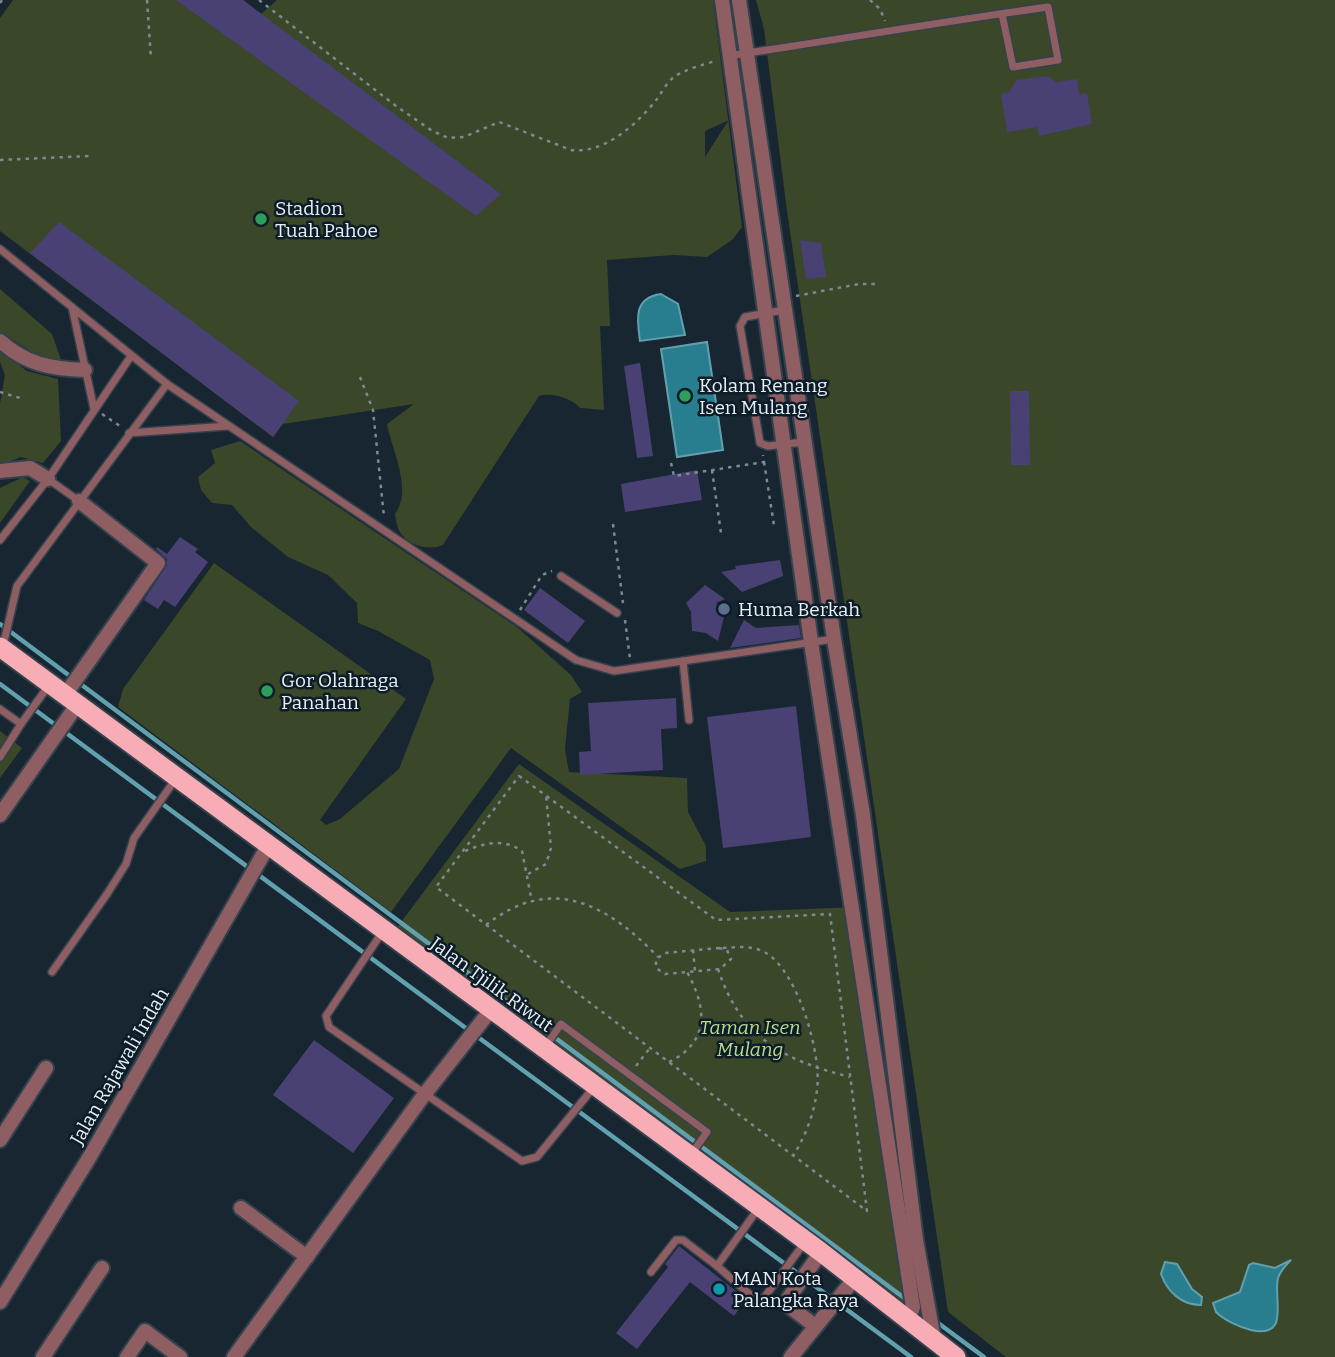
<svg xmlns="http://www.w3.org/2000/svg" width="1335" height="1357" font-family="Bitter,serif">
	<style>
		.green { fill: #3a4729; fill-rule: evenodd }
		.water { fill: #287e8e; stroke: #61a0ae; stroke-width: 2 }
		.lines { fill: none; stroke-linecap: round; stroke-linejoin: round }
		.stream { stroke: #61a0ae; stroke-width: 4.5 }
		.building { fill: #494173 }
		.service-casing { stroke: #34424d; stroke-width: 10 }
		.minor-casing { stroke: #34424d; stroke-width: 18 }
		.trunk-casing { stroke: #34424d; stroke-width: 23 }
		.path { stroke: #7d8993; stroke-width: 2.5; stroke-dasharray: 3.5 5; stroke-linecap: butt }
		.service { stroke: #8e5e63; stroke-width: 7 }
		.minor { stroke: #8e5e63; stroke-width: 14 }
		.trunk { stroke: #f8adb6; stroke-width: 19 }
		.leisure-dot { fill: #2e9e5b; stroke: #0e1c27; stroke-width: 2.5 }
		.service-dot { fill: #5c6f8a; stroke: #0e1c27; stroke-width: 2.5 }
		.culture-dot { fill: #0f9aa8; stroke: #0e1c27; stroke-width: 2.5 }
		.labels { text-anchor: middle; stroke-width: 5; stroke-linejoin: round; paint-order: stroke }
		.poi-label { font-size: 19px; fill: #e6f0f8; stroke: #0e1c27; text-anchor: start }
		.street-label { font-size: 19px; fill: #e6f0f8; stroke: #0e1c27 }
		.park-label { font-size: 19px; font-style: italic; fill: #bbde8d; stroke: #0e1c27 }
	</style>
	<rect width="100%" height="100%" fill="#172631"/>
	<!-- green -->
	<g class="green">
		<path d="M13 0H243L261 14 277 0H713L742 227 732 240 707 257 673 255 607 260 610 326H600L604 410 580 408C573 399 551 392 539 396L443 545C429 551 408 546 400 532 397 528 396 519 395 514 413 490 392 451 387 424L414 404 283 424 273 437 0 231V18ZM727 121H728L705 157V131Z"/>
		<polygon points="756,0 1335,0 1335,1357 1006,1357 948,1312 787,211 764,29"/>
		<polygon points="0,289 52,334 61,360 41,357 0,332"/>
		<polygon points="0,351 27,371 58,379 61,441 43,463 21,457 0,465 0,404 5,375 0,362"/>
		<polygon points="240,441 517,627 571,675 582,692 570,699 565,749 569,772 687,778 688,812 706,846 706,861 680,869 511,748 391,912 118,707 123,689 214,563 406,699 320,820 326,825 340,819 399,769 434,679 430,660 378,631 358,623 357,603 328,575 288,557 252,528 232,505 212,503 201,490 198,477 215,463 211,450"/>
		<polygon points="23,477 30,481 0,523 0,488"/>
		<polygon points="0,731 22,748 0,778"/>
		<polygon points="519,764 730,912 857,907 925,1328 396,929"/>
	</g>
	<!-- water -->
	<g class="water">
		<path d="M661 294 678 304 685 335 640 341C637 319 633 298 661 294Z"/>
		<polygon points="707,342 723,450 677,457 661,349"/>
		<path d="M1291 1260C1286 1265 1280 1271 1278 1278 1273 1299 1291 1339 1251 1330 1239 1327 1224 1320 1216 1312L1213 1303 1240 1292 1249 1265 1253 1263 1275 1268Z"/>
		<path d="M1165 1262 1177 1264 1192 1289 1202 1297 1201 1305C1181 1305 1167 1291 1161 1274Z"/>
	</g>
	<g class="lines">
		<!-- stream -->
		<g class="stream">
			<polyline points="0,624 907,1300"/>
			<polyline points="0,684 911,1357"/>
			<polyline points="934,1320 984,1357"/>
		</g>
	</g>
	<!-- building -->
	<g class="building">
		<polygon points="176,0 243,0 501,194 476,216"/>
		<polygon points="1047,76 1056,82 1077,79 1079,94 1087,93 1092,124 1039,136 1037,127 1007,132 1001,94 1009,92 1017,80"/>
		<polygon points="59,222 299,401 273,437 30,253"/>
		<polygon points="800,240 821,243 826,277 806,279"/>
		<polygon points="640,363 653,456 637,458 624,366"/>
		<polygon points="1010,391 1029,391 1030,465 1011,465"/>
		<polygon points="697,470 702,500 625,512 621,484"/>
		<polygon points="180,537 198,549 195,552 208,562 175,607 164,600 158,609 144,600 167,565 167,559 156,549 157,547 167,554"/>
		<polygon points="780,560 783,576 742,592 721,572 736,569 735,566"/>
		<polygon points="705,585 725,599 716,603 726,609 718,641 706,633 692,631 691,612 686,603"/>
		<polygon points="540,588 585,621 568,643 524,610"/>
		<polygon points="744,620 756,628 799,625 801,638 730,648"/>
		<polygon points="676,698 677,728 661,729 663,770 580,775 579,752 591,751 588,703"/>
		<polygon points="796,706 811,837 723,848 707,717"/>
		<polygon points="314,1040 394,1098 353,1153 273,1095"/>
		<polygon points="679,1246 746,1299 734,1316 690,1282 637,1349 616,1333 668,1267 665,1264"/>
	</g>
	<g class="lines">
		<!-- service casing -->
		<g class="service-casing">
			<g id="service">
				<path d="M728 56C835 40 941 22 1048 7L1058 60 1013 67 1002 14"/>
				<polyline points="0,249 167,384 576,660 614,671 834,639"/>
				<polyline points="72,307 94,409"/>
				<polyline points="784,310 745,317 740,326 760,443 768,446 804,442"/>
				<polyline points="129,433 228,426"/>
				<polyline points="48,479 79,501"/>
				<polyline points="0,540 48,479 131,356"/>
				<polyline points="561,576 617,613"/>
				<polyline points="3,646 17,586 167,384"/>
				<polyline points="683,661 689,720"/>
				<polyline points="0,709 21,724 0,757"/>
				<polyline points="21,724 49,685"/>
				<polyline points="383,931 326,1016 329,1027 522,1161 537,1157 594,1087"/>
				<polyline points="52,972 107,894 126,864 134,838 175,780"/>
				<polyline points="545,1047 561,1024 707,1132 692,1153"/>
				<polyline points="758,1209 717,1266 755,1299 764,1298 805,1242"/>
				<polyline points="651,1272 676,1240 683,1240 717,1266"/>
			</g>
		</g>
		<!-- minor casing -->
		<g class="minor-casing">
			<g id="minor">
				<polyline points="722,0 811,642 913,1307 908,1320"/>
				<polyline points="739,0 834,639 863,815 916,1240 934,1340"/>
				<path d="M0 341C26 364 51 369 85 370"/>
				<polyline points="0,471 30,468 48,479"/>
				<polyline points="65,695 158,563 79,501"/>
				<polyline points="0,815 77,705"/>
				<polyline points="0,1140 46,1068"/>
				<polyline points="241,1208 307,1257"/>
				<polyline points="0,1302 89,1158 268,846"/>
				<polyline points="815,1326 789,1306 788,1299 821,1252"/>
				<polyline points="43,1357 102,1268"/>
				<polyline points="127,1357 145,1331 180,1357"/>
				<polyline points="234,1357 424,1095 490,1011"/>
				<polyline points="791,1357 855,1278"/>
			</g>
		</g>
		<!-- trunk casing -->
		<g class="trunk-casing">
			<polyline id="trunk" points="0,647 821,1252 956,1357"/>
		</g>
		<!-- path -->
		<g class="path">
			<polyline points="147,0 151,59"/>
			<path d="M259 0 396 106 431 130 448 138 464 137 499 122 571 150C605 154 637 124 657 99 662 92 667 82 674 77 685 69 703 65 715 61"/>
			<polyline points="870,0 880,9 885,21"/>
			<polyline points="0,3 2,0"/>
			<polyline points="0,160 90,156"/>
			<polyline points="796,296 859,284 879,284"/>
			<polyline points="360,377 373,410 384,517"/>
			<polyline points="0,392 20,398"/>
			<polyline points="102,414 120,426"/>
			<polyline points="764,462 774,525"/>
			<polyline points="671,463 674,476 764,462 763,455"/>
			<polyline points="712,470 721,533"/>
			<polyline points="613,524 623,603"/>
			<polyline points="520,610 542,575 552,571"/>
			<polyline points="625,620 630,659"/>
			<polygon points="519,776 716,920 830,914 867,1211 436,887"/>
			<path d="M465 851C484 843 504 838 522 851L532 902"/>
			<polyline points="528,874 546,864 551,848 546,795"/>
			<path d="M486 925C552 873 608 905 658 957"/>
			<polygon points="719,948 727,950 731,959 720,969 665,974 656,968 656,959 665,953"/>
			<path d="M723 948C738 947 752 945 766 953 798 972 822 1054 817 1090 814 1114 806 1135 793 1156"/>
			<polyline points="693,950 695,971"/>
			<path d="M718 969C741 1038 783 1060 850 1077"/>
			<path d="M669 1062C710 1042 707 1008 687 972"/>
			<polyline points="636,1066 650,1048"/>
		</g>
		<!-- service -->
		<use href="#service" class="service"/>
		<!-- minor -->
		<use href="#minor" class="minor"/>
		<!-- trunk -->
		<use href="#trunk" class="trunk"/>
	</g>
	<!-- markers -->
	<g class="leisure-dot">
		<circle cx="261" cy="219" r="7"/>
		<circle cx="685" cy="396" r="7"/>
		<circle cx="267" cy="691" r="7"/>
	</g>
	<circle class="service-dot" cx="724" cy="609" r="7"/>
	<circle class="culture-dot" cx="719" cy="1289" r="7"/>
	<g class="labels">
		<!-- poi labels -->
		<g class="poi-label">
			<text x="275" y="215">Stadion<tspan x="275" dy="22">Tuah Pahoe</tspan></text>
			<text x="699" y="392">Kolam Renang<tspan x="699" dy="22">Isen Mulang</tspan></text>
			<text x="738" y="616">Huma Berkah</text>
			<text x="281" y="687">Gor Olahraga<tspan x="281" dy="22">Panahan</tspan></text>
			<text x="733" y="1285">MAN Kota<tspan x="733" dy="22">Palangka Raya</tspan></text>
		</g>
		<!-- street labels -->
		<g class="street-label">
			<text transform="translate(492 984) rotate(36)" y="7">Jalan Tjilik Riwut</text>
			<text transform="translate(119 1066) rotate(-60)" y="7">Jalan Rajawali Indah</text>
		</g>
		<!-- park labels -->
		<g class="park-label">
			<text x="750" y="1034">Taman Isen<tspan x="750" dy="22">Mulang</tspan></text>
		</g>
	</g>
</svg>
